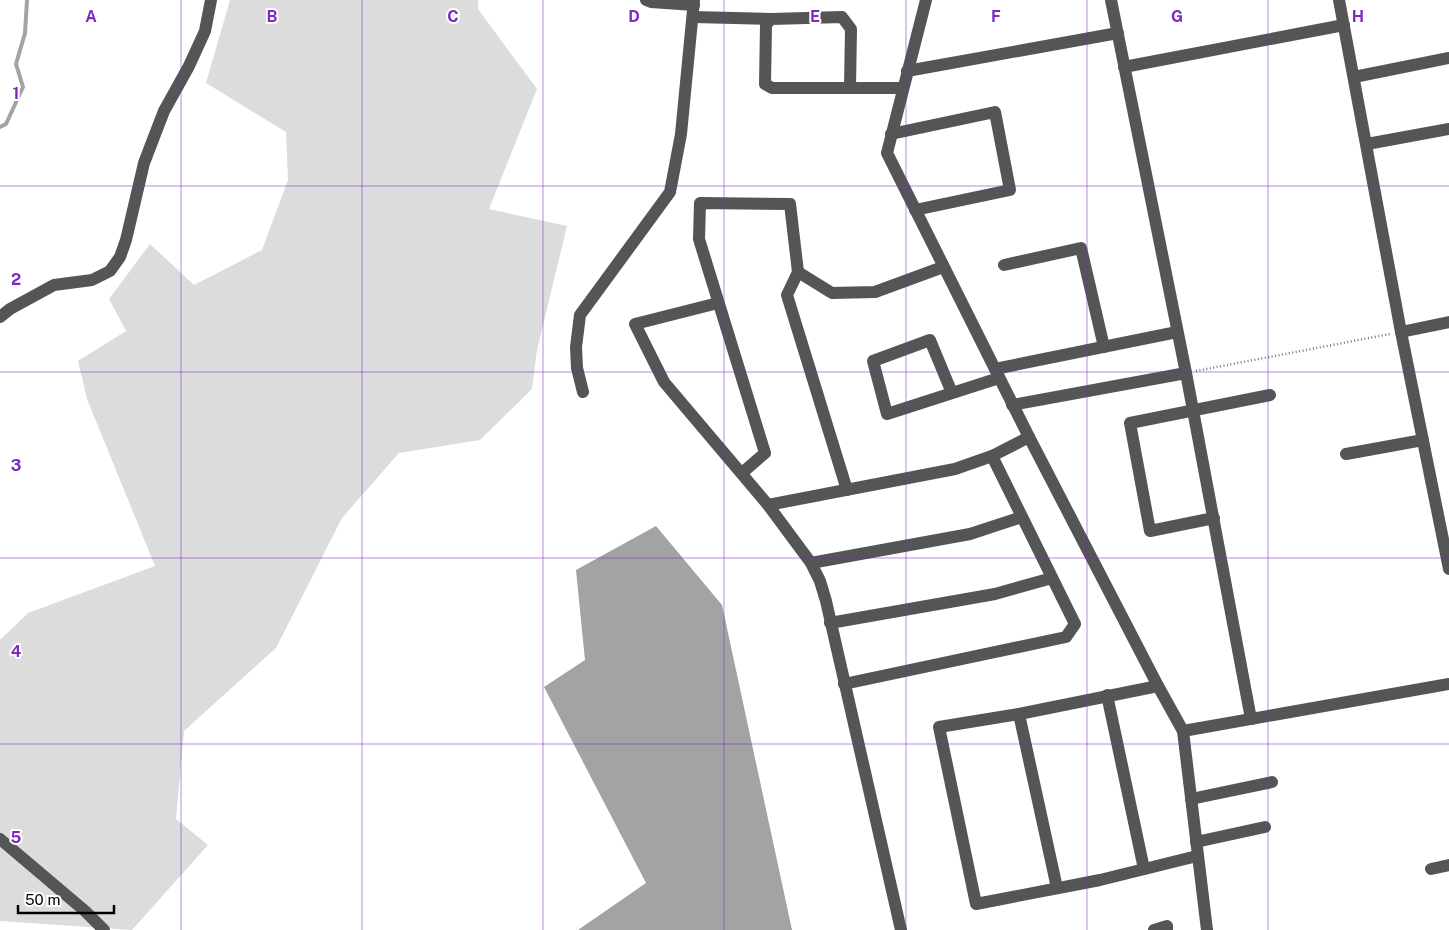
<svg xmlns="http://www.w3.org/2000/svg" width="1449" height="930" font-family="'Public Sans',sans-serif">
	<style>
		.green { fill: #dcdcdc }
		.water { fill: #a3a3a3 }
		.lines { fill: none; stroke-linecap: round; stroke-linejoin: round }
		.stream { stroke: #a3a3a3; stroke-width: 4 }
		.path { stroke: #777; stroke-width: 2.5; stroke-dasharray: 1 2.5; stroke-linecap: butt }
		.minor { stroke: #555; stroke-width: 12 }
		.grid { fill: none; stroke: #7b2cbf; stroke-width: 1; stroke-opacity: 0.55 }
		.grid-label { font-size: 16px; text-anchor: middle; font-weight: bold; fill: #7b2cbf; stroke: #fff; stroke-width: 4; stroke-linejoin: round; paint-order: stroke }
	</style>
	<rect width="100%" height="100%" fill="#fff"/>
	<!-- green -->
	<polygon class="green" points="230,0 478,0 478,9 537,89 489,209 567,226 537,350 532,389 480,440 399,453 342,518 276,648 184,731 176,819 208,845 132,930 0,921 0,640 28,613 155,566 87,399 78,361 126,331 109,299 150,244 194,285 262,250 288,180 286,132 206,83"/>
	<!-- water -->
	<polygon class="water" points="656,526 722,605 792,930 578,930 646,883 544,687 585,660 576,570"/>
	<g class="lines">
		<!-- stream -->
		<polyline class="stream" points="0,127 6,124 23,87 16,64 25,33 27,0"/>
		<!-- path -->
		<polyline class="path" points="1196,371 1390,334"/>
		<!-- minor -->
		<g class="minor">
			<polyline points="646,0 651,2 694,5"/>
			<polyline points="926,0 887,153 1029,437 1158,686 1183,731 1207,930"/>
			<polyline points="1111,0 1186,373 1251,719"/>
			<polyline points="1339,0 1401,332 1449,569"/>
			<polyline points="693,17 771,19"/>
			<polyline points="1124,67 1344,25"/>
			<polyline points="907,71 1118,33"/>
			<polyline points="1354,77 1449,58"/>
			<polyline points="850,87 851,29 842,17 771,19 766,25 765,84 772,88 903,88"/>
			<polyline points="891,134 995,112 1010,190 915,210"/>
			<polyline points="1367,144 1449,129"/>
			<polyline points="1004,265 1081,248 1104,347"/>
			<polyline points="798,272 832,293 875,292 943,267"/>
			<polyline points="718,303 635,324 664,382 768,505 811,563 820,581 826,601 901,930"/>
			<polyline points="0,317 10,309 54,285 92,280 110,271 120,257 126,240 144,163 164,111 189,66 205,31 211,0"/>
			<polyline points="1401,332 1449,322"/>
			<polyline points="995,369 1177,332"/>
			<polyline points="583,392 577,368 576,347 580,315 670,192 681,134 694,0"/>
			<polyline points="952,393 930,340 873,361 887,414 999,378"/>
			<polyline points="1012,405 1186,373"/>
			<polyline points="1346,454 1423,440"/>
			<polyline points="742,473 765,453 699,239 700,203 790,204 798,272 787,295 847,490"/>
			<polyline points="768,505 955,469 992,456 1029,437"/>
			<polyline points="1214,518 1150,531 1130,423 1270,395"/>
			<polyline points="811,563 970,534 1022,517"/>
			<polyline points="830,623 995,594 1052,578"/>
			<polyline points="844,684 1066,637 1075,624 992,456"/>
			<polyline points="1158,686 1019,714 939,727 976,904 1100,880 1197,856"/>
			<polyline points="1107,695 1144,869"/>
			<polyline points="1019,714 1057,888"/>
			<polyline points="1183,731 1449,684"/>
			<polyline points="1191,799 1272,782"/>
			<polyline points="0,839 85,911 104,930"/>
			<polyline points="1196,842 1265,827"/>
			<polyline points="1431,869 1449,865"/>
			<polyline points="1154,930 1167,926 1167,930"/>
		</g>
	</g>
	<!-- grid -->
	<path class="grid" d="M181 0V930M362 0V930M543 0V930M724 0V930M906 0V930M1087 0V930M1268 0V930M0 186H1449M0 372H1449M0 558H1449M0 744H1449"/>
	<g class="grid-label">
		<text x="91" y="22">A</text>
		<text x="272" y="22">B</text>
		<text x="453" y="22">C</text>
		<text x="634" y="22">D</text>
		<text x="815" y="22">E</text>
		<text x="996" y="22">F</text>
		<text x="1177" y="22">G</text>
		<text x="1358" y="22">H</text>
		<text x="16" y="99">1</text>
		<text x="16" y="285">2</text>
		<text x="16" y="471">3</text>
		<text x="16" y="657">4</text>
		<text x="16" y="843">5</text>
	</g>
	<!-- scale -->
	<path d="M18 905v8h96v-8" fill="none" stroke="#000000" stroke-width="2.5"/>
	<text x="25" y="905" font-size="15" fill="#000000" stroke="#ffffff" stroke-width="4" paint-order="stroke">50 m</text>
</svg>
